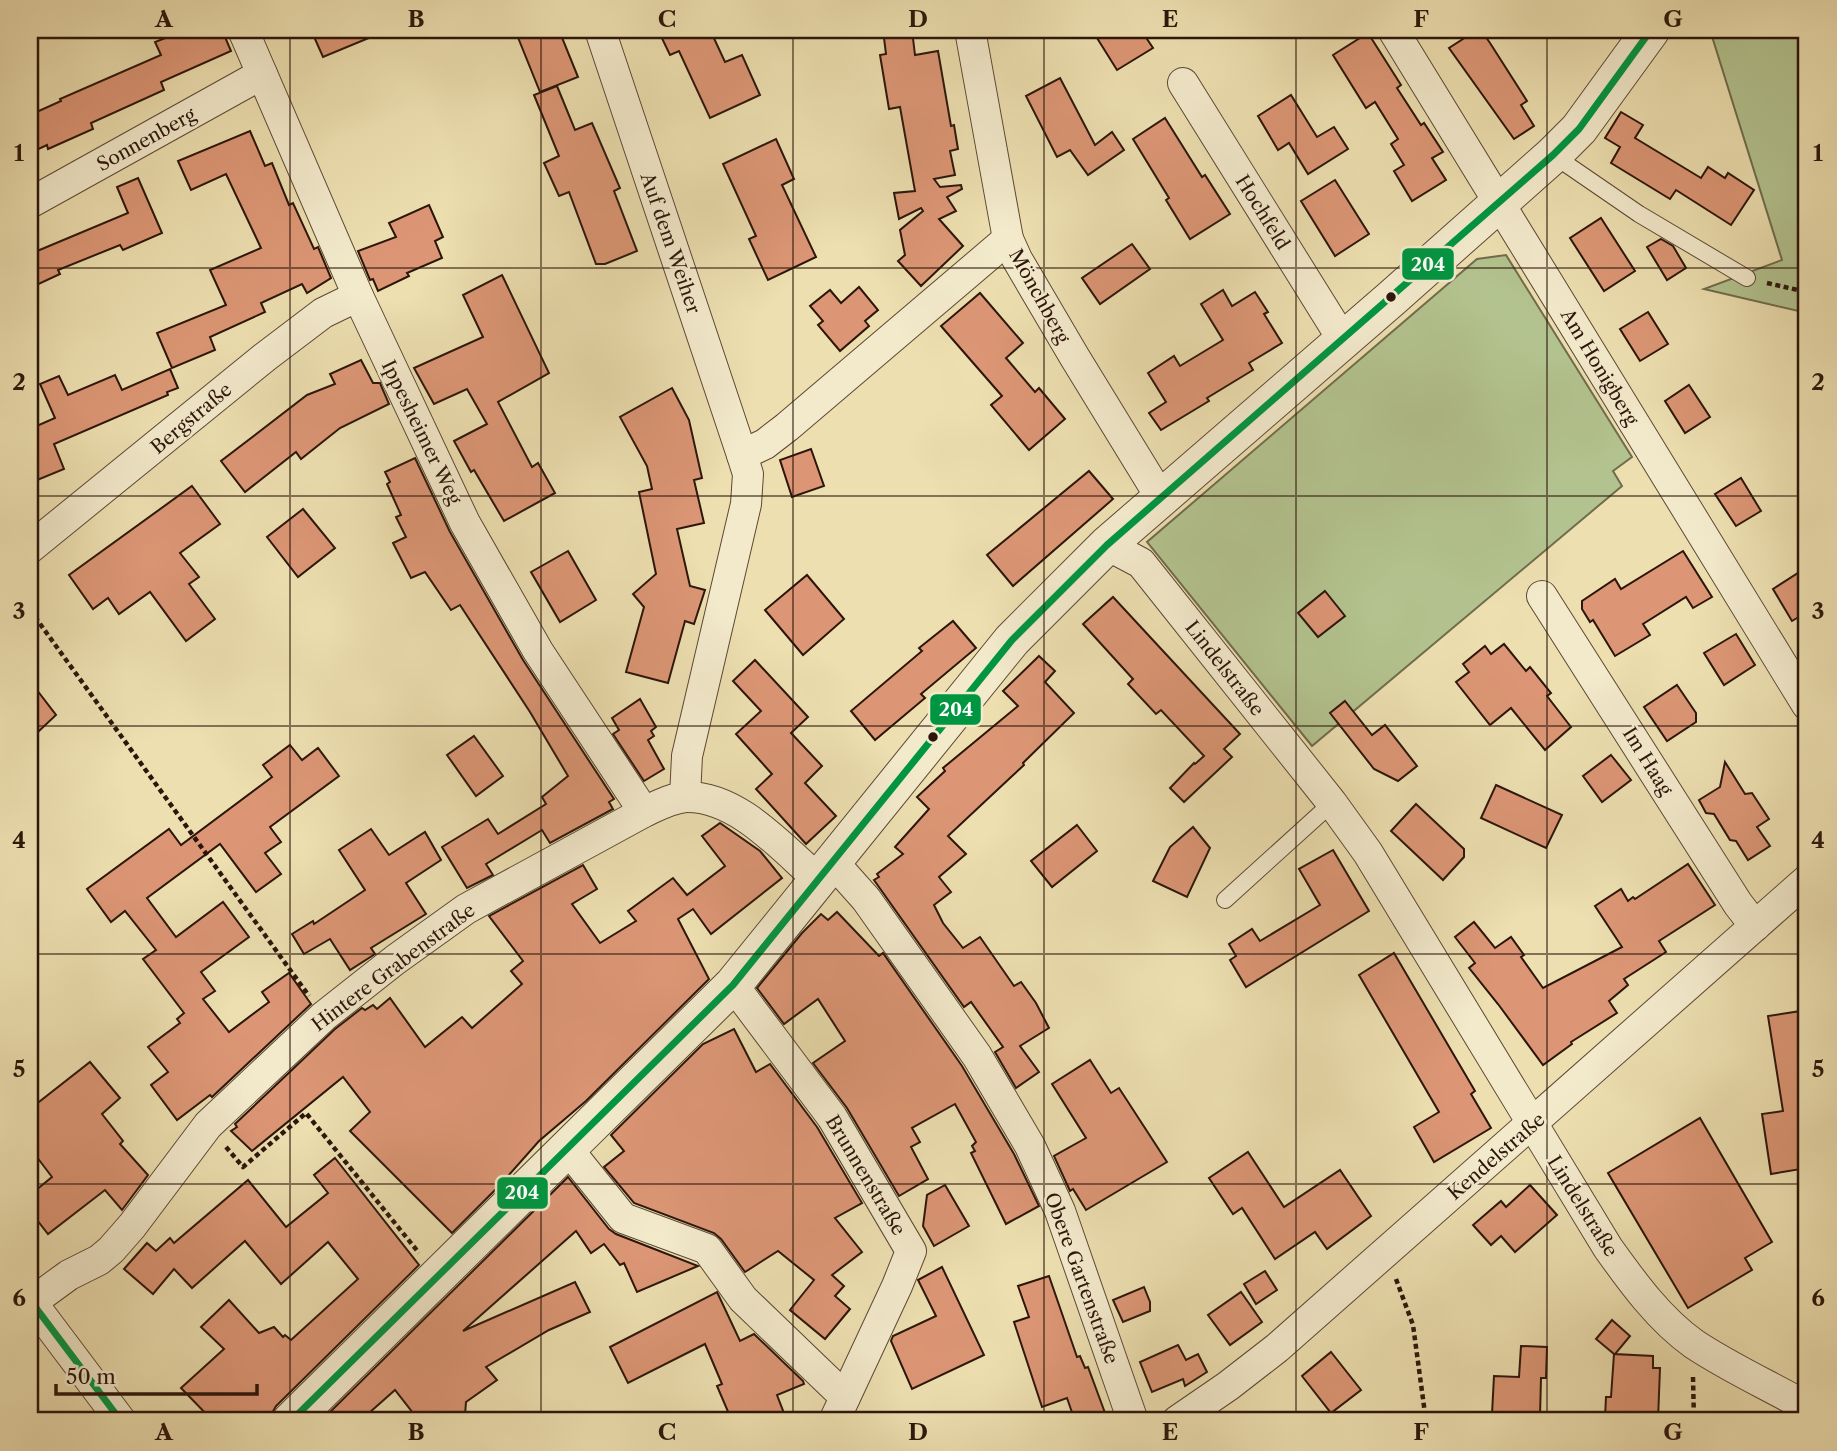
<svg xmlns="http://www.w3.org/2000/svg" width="1837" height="1451" font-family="'Libre Caslon Text',serif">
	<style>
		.green { fill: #b3c38f; stroke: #706c4d; stroke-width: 2 }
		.building { fill: #dc9675; stroke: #2c160b; stroke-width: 2 }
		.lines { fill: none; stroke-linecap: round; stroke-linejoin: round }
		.service-casing { stroke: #5c4834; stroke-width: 18 }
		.minor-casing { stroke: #5c4834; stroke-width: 32 }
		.tertiary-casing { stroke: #5c4834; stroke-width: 39 }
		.path { stroke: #2c160b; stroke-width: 4.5; stroke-dasharray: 5 3.5; stroke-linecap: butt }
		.service { stroke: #f3eacc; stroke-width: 16 }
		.minor { stroke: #f3eacc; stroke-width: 30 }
		.tertiary { stroke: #f3eacc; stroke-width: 37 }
		.bus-1-casing { stroke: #f3eacc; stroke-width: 12 }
		.bus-1 { stroke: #009641; stroke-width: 7 }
		.grid { fill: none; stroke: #2c160b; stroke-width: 2; stroke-opacity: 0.55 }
		.bus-dot { fill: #2c160b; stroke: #f3eacc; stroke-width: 2.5 }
		.labels { text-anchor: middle; stroke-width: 5; stroke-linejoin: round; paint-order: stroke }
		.street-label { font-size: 19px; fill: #2c160b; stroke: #f3eacc }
		.line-badge { stroke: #f3eacc; stroke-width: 2.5 }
		.badge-label { font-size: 19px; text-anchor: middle; font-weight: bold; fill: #fff }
		.neatline { fill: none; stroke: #2c160b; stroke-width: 2.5 }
		.grid-label { font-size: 23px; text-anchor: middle; font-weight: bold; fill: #2c160b }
	</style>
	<rect width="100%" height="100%" fill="#eddfb0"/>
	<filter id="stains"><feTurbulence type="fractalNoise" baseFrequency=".00286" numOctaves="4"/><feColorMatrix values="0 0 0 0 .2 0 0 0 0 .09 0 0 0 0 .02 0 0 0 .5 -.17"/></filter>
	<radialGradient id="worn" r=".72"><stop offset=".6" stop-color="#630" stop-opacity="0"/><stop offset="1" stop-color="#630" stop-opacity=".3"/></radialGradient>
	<!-- green -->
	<g class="green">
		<polygon points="1710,30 1807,30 1807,313 1704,289 1782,260"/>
		<polygon points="1506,255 1632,457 1613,471 1622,486 1312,746 1147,542 1477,259"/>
	</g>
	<!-- building -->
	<g class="building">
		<polygon points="186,30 222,30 231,51 161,82 164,90 91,123 93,129 48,149 47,145 30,153 30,115 61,101 60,99 161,55 155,42"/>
		<polygon points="311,30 388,30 323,57"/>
		<polygon points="515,30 553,30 554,33 561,35 578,77 540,92"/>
		<polygon points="658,30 721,30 712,34 725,62 742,55 760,95 710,118 679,51 670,55"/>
		<polygon points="883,30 912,30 915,55 938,51 951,126 954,125 958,149 950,151 955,175 934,179 940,187 961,185 962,189 947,197 956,211 939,219 963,246 921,286 898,261 905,255 900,230 923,211 921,208 899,219 894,193 915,191 900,107 889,109 880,55 886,54"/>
		<polygon points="1092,30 1141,30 1153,48 1117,70"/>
		<polygon points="1477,30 1481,30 1490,43 1527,101 1521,105 1534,126 1514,139 1449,48"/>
		<polygon points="1368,33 1401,85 1397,88 1421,125 1424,123 1443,152 1432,158 1446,180 1412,201 1394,171 1404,165 1391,144 1398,139 1375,102 1366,108 1333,55"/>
		<polygon points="1060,78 1095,145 1112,132 1124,150 1088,175 1070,150 1057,157 1026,96"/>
		<polygon points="557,86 575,130 592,123 620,188 614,191 637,251 605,264 596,264 569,192 559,196 544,163 559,156 534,95"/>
		<polygon points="1291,95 1317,137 1334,127 1348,149 1308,174 1289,143 1278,150 1258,116"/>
		<polygon points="1621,112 1643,125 1635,138 1701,178 1708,167 1725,178 1728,173 1754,190 1731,225 1676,190 1670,199 1611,163 1620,147 1605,138"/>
		<polygon points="1165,118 1202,177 1205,175 1230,214 1190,239 1166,200 1169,198 1133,139"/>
		<polygon points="250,131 265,166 272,163 289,205 293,203 314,249 318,247 331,278 307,293 302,284 261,303 265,312 210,337 215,350 172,368 157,333 226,305 210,270 261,248 226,174 191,190 178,161"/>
		<polygon points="776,139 794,179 782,185 816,257 768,280 749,239 756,236 723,164"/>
		<polygon points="138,178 162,233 123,250 120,245 58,270 60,274 30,288 30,254 128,213 117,187"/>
		<polygon points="1335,180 1369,234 1335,256 1301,201"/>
		<polygon points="429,205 443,237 435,241 442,258 407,273 409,276 378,291 373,279 370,280 358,251 396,237 389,223"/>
		<polygon points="1601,218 1635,271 1604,291 1570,238"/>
		<polygon points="1661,239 1673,246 1686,268 1667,280 1647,247"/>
		<polygon points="1132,244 1150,269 1100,304 1082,278"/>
		<polygon points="502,275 549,373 498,402 532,467 538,463 555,493 504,521 474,470 471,472 454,441 487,424 467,389 434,404 414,368 483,337 463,295"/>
		<polygon points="859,287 878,310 865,321 869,326 840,351 818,325 823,321 810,306 830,290 841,303"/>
		<polygon points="1223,290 1232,306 1255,292 1268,312 1264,314 1282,343 1249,363 1253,370 1207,398 1209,401 1161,430 1149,413 1166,402 1148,373 1174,356 1180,366 1223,340 1201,304"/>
		<polygon points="980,293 1023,343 1006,358 1035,392 1039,388 1065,419 1029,450 991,405 1002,396 941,326"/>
		<polygon points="1648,312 1668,344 1640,361 1620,329"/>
		<polygon points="361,360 373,383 380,383 389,404 340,428 301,459 296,452 245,492 221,461 307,395 335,384 330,374"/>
		<polygon points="170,369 178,388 167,392 168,395 54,444 64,469 30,483 30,444 37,441 32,428 55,418 40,384 59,376 68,395 115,375 122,390"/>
		<polygon points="1689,385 1710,417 1685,433 1665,401"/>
		<polygon points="672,388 689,420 702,478 694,480 704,523 677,529 690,586 705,590 694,624 685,621 668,683 626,672 644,607 633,594 656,574 639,492 652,489 647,466 620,417"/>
		<polygon points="811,449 824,486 792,497 780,460"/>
		<polygon points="415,458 450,532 523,660 614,799 609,802 613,809 550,843 542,830 486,864 493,875 467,888 442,847 488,819 498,834 546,804 542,797 568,776 530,712 460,605 451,610 425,572 411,578 393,543 406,537 396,517 401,515 387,484 390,482 385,472"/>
		<polygon points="1089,471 1113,499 1013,586 987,555"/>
		<polygon points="1741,478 1761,511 1736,526 1715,494"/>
		<polygon points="192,486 220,524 180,553 199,577 189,584 215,619 186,641 150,592 119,614 108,598 93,609 69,575"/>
		<polygon points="303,509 335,548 298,577 267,537"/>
		<polygon points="568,551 596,600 560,622 531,572"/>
		<polygon points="1683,551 1712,597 1693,608 1686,597 1643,624 1650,635 1615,656 1593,620 1590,622 1582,609 1582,601 1615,579 1621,589"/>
		<polygon points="1798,573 1807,588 1807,612 1792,621 1773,589"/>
		<polygon points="807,575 844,619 803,655 765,610"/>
		<polygon points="1325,591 1345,616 1318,637 1298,613"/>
		<polygon points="1113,597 1240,734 1224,749 1232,757 1184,802 1170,788 1194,763 1195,764 1204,756 1161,710 1156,714 1128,684 1133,679 1083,624"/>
		<polygon points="953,621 976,648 921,694 925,698 875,740 851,711 922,651 919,648"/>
		<polygon points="1736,634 1755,665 1724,685 1704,653"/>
		<polygon points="1504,644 1526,671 1530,667 1551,693 1547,696 1571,727 1545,750 1511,708 1490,725 1456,682 1469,672 1463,664 1485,646 1491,654"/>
		<polygon points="1039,656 1055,671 1045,682 1074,713 1023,763 1024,765 1010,778 948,836 966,854 939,877 951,892 934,905 943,923 963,948 980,937 1014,986 1021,982 1036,1003 1049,1028 1020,1046 1039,1072 1016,1088 995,1052 1003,1047 971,1002 964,1007 874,880 879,877 877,874 903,854 895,847 929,809 917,797 945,771 943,768 1018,706 1003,691"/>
		<polygon points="755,660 808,717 791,733 822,766 805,783 836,816 806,844 756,789 772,774 736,734 761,711 733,681"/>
		<polygon points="30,681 56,715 39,731 30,719"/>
		<polygon points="1677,685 1696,713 1696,722 1667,741 1644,707"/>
		<polygon points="640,699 656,727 651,731 654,736 648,740 664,769 644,781 613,734 619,730 612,718"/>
		<polygon points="1345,701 1372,735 1385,725 1417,766 1398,781 1374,769 1330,713"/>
		<polygon points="474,736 503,776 476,796 447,755"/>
		<polygon points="290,745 302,760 318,748 339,776 270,827 281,842 265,853 281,874 256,892 220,844 147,898 176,937 223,902 249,937 201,972 215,991 203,999 229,1032 269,1002 262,992 289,973 311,1004 212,1097 210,1095 177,1120 151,1085 168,1072 148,1047 180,1023 177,1019 184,1013 143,959 156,950 125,911 111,922 87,889 169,829 181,845 272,777 263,765"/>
		<polygon points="1611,755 1631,780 1602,802 1583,776"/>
		<polygon points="1725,762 1745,794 1752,793 1769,819 1757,827 1770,846 1748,860 1736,841 1730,840 1714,814 1706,813 1699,800 1720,787"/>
		<polygon points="1496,785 1562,815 1546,848 1481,818"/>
		<polygon points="1416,804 1464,849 1464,857 1443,880 1391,831"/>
		<polygon points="720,823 760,851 782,878 711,934 693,909 678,919 709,979 586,1101 539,1141 501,1184 452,1233 350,1131 370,1112 343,1077 252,1151 231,1131 237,1127 235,1124 335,1029 362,1008 365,1010 373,1005 377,1009 390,998 425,1047 462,1017 472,1028 522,984 511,971 523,961 489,916 583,865 597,889 572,904 600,943 636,921 628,911 673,878 687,895 725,866 702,836"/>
		<polygon points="1077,825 1097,851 1052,887 1031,861"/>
		<polygon points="1193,827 1210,848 1187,897 1153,881 1170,847"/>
		<polygon points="371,829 389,855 425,832 441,860 406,883 426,914 371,948 375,954 350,970 330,939 304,954 292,934 313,921 314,924 365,890 339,850"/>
		<polygon points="1333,850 1369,911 1246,987 1230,960 1236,956 1229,944 1252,929 1260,941 1320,905 1299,869"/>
		<polygon points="1688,864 1715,905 1659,941 1666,952 1624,979 1628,985 1609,1001 1617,1013 1571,1042 1572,1044 1543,1065 1498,1004 1469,968 1475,963 1455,937 1474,922 1495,948 1511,937 1524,955 1521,957 1543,988 1622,947 1595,906 1621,889 1628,901 1633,897 1635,899"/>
		<polygon points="837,912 879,956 883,953 962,1066 1014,1154 1039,1206 1006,1224 971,1153 975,1151 972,1146 976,1142 955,1104 912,1128 920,1142 911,1147 928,1179 899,1196 847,1108 813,1063 845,1041 818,999 784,1024 757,988 802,933 821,914 828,920"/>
		<polygon points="1394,953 1475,1091 1471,1094 1491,1128 1434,1162 1414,1127 1439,1112 1359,975"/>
		<polygon points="1807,1010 1807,1168 1771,1174 1762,1114 1783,1111 1768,1016"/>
		<polygon points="734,1029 756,1072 770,1064 817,1127 862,1203 835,1218 862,1252 832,1275 844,1286 835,1296 850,1309 825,1339 790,1310 814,1280 778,1251 745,1272 721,1239 714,1233 634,1203 604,1167 624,1151 611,1135 703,1044"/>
		<polygon points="1090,1060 1111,1093 1119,1088 1167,1162 1086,1210 1073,1189 1070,1191 1054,1156 1086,1138 1052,1084"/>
		<polygon points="90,1062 120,1098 102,1114 123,1141 120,1144 148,1175 122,1210 105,1190 48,1234 30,1211 30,1195 52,1177 30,1148 30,1109"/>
		<polygon points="1700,1118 1772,1242 1745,1258 1752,1270 1688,1308 1608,1173"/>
		<polygon points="1248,1152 1284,1207 1340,1170 1371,1216 1327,1249 1315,1232 1275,1259 1242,1208 1233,1214 1209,1178"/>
		<polygon points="335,1158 419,1265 276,1406 271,1415 271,1421 213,1421 181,1388 224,1349 201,1327 229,1300 259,1333 274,1327 283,1337 285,1335 291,1340 358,1279 328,1242 281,1284 245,1241 192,1288 174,1269 153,1294 124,1269 147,1243 156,1251 170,1238 174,1243 248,1180 286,1227 328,1193 314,1175"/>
		<polygon points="568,1177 609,1229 616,1234 698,1266 637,1292 624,1263 620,1265 604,1244 591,1253 576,1231 463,1331 575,1282 590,1312 549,1330 486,1367 497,1380 466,1402 465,1415 458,1421 433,1421 425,1412 417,1418 395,1390 360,1421 333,1421 328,1414"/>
		<polygon points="945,1185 969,1226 934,1246 923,1226 927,1195"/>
		<polygon points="1530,1185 1557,1215 1515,1252 1501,1236 1491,1245 1473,1225 1501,1201 1506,1207"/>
		<polygon points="942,1267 984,1355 912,1389 891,1341 893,1336 936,1316 918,1280"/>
		<polygon points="1265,1271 1277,1290 1256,1304 1244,1284"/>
		<polygon points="1049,1276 1077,1357 1080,1356 1085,1368 1088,1367 1108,1421 1075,1421 1067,1398 1042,1407 1014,1322 1029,1317 1018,1286"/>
		<polygon points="1144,1287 1150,1302 1150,1311 1123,1322 1113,1300"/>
		<polygon points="717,1292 740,1341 754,1334 803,1381 804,1384 777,1395 787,1421 732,1421 717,1386 722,1384 705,1344 628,1383 610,1347"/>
		<polygon points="1241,1292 1262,1322 1230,1345 1208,1315"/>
		<polygon points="1612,1320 1630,1336 1615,1354 1653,1356 1653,1368 1660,1368 1658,1420 1605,1418 1606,1397 1611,1397 1614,1354 1596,1339"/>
		<polygon points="1178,1345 1186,1360 1198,1354 1207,1372 1185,1386 1183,1379 1152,1392 1140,1362"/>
		<polygon points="1521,1346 1547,1347 1546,1378 1541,1378 1540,1416 1492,1414 1494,1376 1519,1377"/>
		<polygon points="1331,1352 1361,1390 1331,1413 1302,1376"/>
	</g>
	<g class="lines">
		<!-- service casing -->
		<g class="service-casing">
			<g id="service">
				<polyline points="1553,155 1639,214 1747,278"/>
				<polyline points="1225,900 1332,803"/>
			</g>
		</g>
		<!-- minor casing -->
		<g class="minor-casing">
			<g id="minor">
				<polyline points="243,30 358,296 465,523 538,651 644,812"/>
				<polyline points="600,30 742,455 748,474 746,504 687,756 685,797"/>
				<polyline points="970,30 1008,239 1017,259 1074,356 1161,498"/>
				<polyline points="1393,30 1807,705"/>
				<polyline points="1183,83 1343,340"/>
				<polyline points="30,203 262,74"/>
				<polyline points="742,455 765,444 787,427 1008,239"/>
				<path d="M1107 545 1141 563 1332 803 1368 853 1608 1248C1633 1283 1659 1319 1694 1344 1730 1368 1770 1386 1807 1407"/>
				<polyline points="30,548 265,357 323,313 358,296"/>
				<polyline points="1542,596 1738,904 1755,926"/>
				<polyline points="833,862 866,899 977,1056 1030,1146 1060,1211 1133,1421"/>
				<polyline points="733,985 832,1117 911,1251 897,1286 834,1421"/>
				<polyline points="567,1148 623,1218 707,1249 743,1299 845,1397"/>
				<polyline points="30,1300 121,1421"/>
				<path d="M32 1302 69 1275 99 1260 111 1250 132 1226 208 1125 324 1016 395 960 466 909 644 812C657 806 671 798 686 797 738 796 782 848 819 880"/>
				<polyline points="1177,1421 1228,1386 1277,1348 1807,880"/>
			</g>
		</g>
		<!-- tertiary casing -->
		<g class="tertiary-casing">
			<polyline id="tertiary" points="291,1421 733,985 1012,640 1107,545 1392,298 1553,155 1579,129 1651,30"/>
		</g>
		<!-- path -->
		<g class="path">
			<polyline points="1767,283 1807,292"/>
			<polyline points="30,610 309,996"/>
			<polyline points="226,1147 243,1167 306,1113 419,1253"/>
			<polyline points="1396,1279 1413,1325 1426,1421"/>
			<polyline points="1693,1377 1694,1421"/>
		</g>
		<!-- service -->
		<use href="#service" class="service"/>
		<!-- minor -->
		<use href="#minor" class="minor"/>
		<!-- tertiary -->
		<use href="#tertiary" class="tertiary"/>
		<!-- bus-1 casing -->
		<g class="bus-1-casing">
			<g id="bus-1">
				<polyline points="30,1300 121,1421"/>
				<polyline points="291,1421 733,985 1012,640 1107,545 1553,155 1579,129 1651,30"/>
			</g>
		</g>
		<!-- bus-1 -->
		<use href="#bus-1" class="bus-1"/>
	</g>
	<!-- grid -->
	<path class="grid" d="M290 30V1421M541 30V1421M793 30V1421M1044 30V1421M1296 30V1421M1547 30V1421M30 268H1807M30 496H1807M30 726H1807M30 954H1807M30 1184H1807"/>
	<!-- markers -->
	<g class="bus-dot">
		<circle cx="1391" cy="297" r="6"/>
		<circle cx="933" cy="737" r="6"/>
	</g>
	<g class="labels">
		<!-- street labels -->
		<g class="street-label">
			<text transform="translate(146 139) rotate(-29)" y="7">Sonnenberg</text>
			<text transform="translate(1263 212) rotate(58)" y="7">Hochfeld</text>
			<text transform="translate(671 243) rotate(71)" y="7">Auf dem Weiher</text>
			<text transform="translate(1040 296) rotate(61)" y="7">Mönchberg</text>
			<text transform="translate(1600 367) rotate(59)" y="7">Am Honigberg</text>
			<text transform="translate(191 418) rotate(-40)" y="7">Bergstraße</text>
			<text transform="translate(422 432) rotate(64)" y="7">Ippesheimer Weg</text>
			<text transform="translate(1225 668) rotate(52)" y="7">Lindelstraße</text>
			<text transform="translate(1648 761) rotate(58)" y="7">Im Haag</text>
			<text transform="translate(393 967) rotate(-37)" y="7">Hintere Grabenstraße</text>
			<text transform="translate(1496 1156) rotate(-41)" y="7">Kendelstraße</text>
			<text transform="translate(866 1175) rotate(59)" y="7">Brunnenstraße</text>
			<text transform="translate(1583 1206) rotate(58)" y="7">Lindelstraße</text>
			<text transform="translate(1082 1278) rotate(70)" y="7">Obere Gartenstraße</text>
		</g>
	</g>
	<g class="line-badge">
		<rect x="1401" y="247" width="54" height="34" rx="7" fill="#009641"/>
		<rect x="929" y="693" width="53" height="33" rx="7" fill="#009641"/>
		<rect x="496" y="1176" width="53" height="34" rx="7" fill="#009641"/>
	</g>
	<g class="badge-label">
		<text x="1428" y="271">204</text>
		<text x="956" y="716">204</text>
		<text x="522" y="1199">204</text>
	</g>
	<!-- margin -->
	<rect width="1837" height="1451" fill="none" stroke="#eddfb0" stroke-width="77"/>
	<!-- scale -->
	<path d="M56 1384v10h201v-10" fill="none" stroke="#2c160b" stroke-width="3.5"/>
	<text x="66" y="1384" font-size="21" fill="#2c160b" stroke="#f3eacc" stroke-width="5" paint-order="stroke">50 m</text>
	<rect x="38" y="38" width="1760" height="1374" class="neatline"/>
	<g class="grid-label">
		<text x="164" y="27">A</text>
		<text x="416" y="27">B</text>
		<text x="667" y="27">C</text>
		<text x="918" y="27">D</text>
		<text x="1170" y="27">E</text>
		<text x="1421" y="27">F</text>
		<text x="1673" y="27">G</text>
		<text x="19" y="161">1</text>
		<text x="1818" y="161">1</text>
		<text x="19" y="390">2</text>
		<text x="1818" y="390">2</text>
		<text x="19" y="619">3</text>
		<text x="1818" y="619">3</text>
		<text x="19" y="848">4</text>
		<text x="1818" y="848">4</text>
		<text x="19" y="1077">5</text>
		<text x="1818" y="1077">5</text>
		<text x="19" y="1306">6</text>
		<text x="1818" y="1306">6</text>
		<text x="164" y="1440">A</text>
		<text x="416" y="1440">B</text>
		<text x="667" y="1440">C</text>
		<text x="918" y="1440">D</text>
		<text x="1170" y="1440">E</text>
		<text x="1421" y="1440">F</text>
		<text x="1673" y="1440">G</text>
	</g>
	<rect width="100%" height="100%" filter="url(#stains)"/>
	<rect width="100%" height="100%" fill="url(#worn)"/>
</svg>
